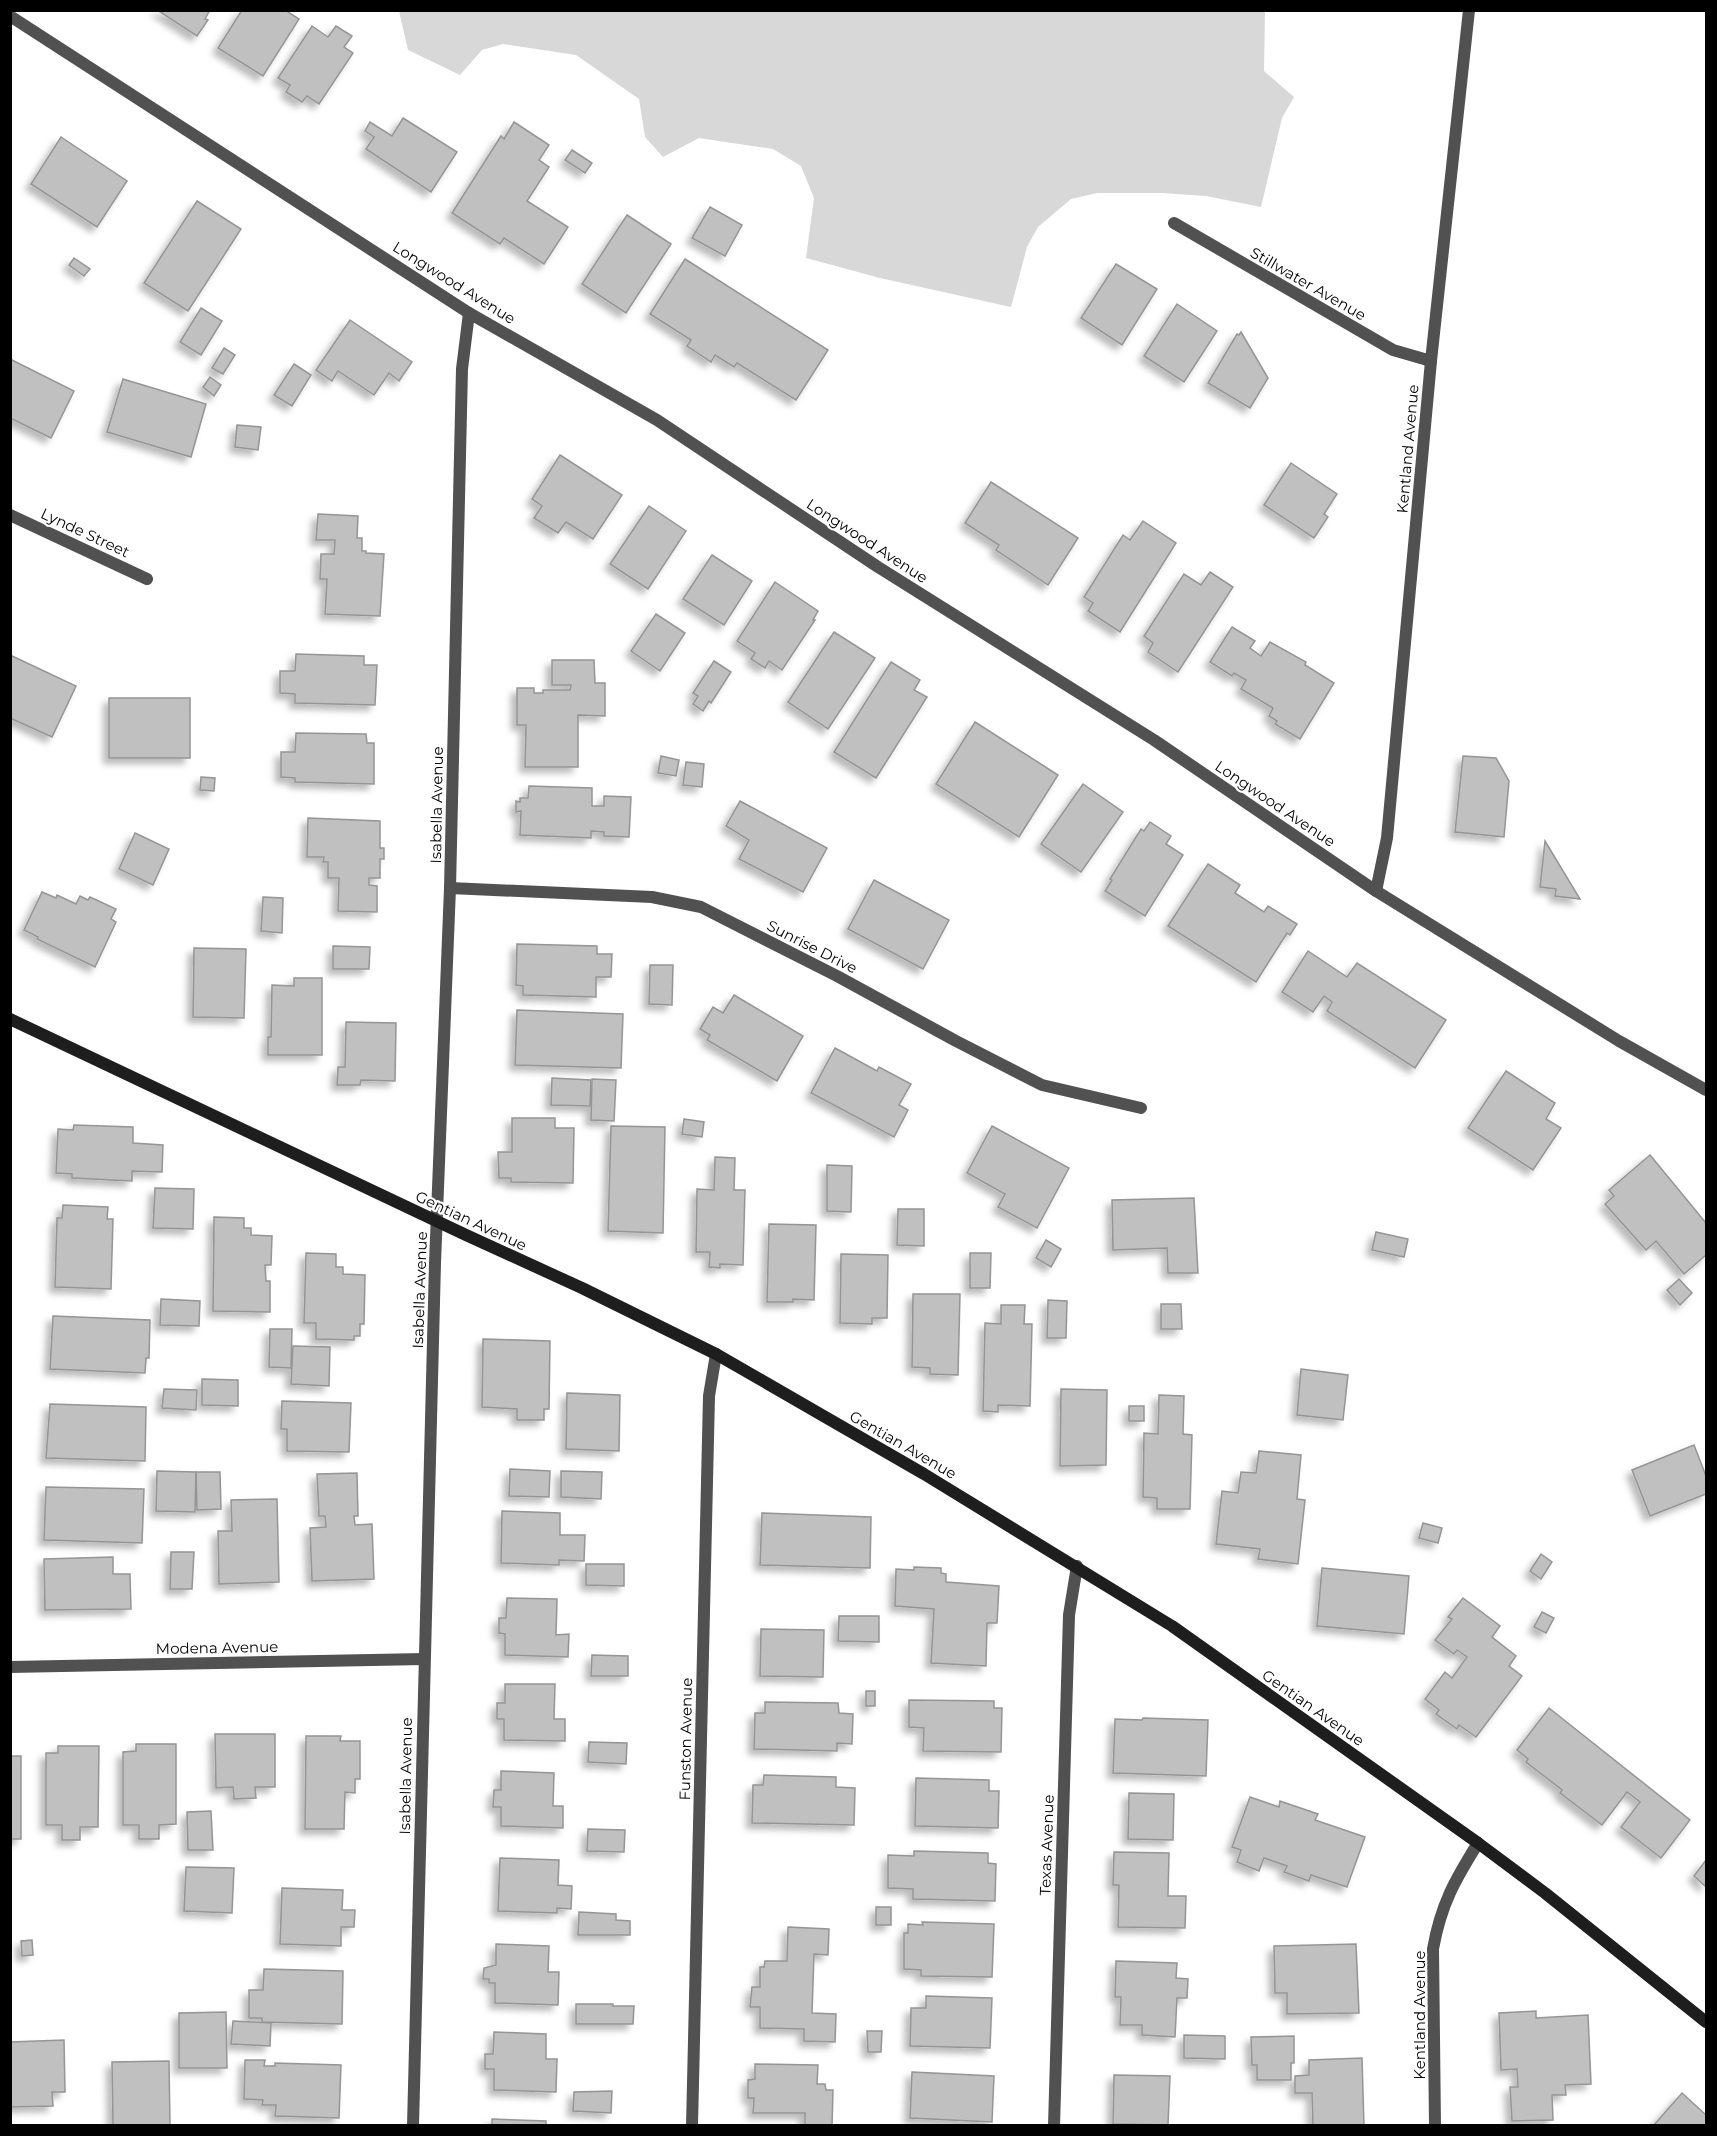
<svg xmlns="http://www.w3.org/2000/svg" width="1717" height="2136" font-family="Montserrat,sans-serif">
	<style>
		.green { fill: #d8d8d8 }
		.building { fill: #c0c0c0; stroke: #959595; stroke-width: 1.5; filter: url(#shadow) }
		.lines { fill: none; stroke-linecap: round; stroke-linejoin: round }
		.street { stroke: #515151; stroke-width: 12 }
		.secondary { stroke: #1e1e1e; stroke-width: 12 }
		.labels { text-anchor: middle; stroke-width: 4.5; stroke-linejoin: round; paint-order: stroke }
		.street-label { font-size: 15px; fill: #000; stroke: #fff }
	</style>
	<defs>
		<filter id="shadow"><feDropShadow dx="-5.5" dy="5.5" stdDeviation="3" flood-color="#0004"/></filter>
	</defs>
	<rect width="100%" height="100%" fill="#fff"/>
	<!-- green -->
	<polygon class="green" points="399,11 1265,11 1264,71 1294,97 1282,118 1261,207 1206,196 1162,193 1097,193 1071,199 1038,227 1027,247 1011,307 880,278 806,258 814,198 801,166 773,149 699,138 663,157 645,137 639,99 576,55 503,44 482,50 460,75 408,50"/>
	<!-- building -->
	<g class="building">
		<polygon points="157,10 210,10 205,19 208,20 197,36"/>
		<polygon points="242,10 285,10 299,19 263,76 218,48"/>
		<polygon points="312,26 328,37 336,26 352,36 344,47 353,53 319,104 307,96 302,102 286,92 290,85 278,78"/>
		<polygon points="403,118 457,152 431,192 366,149 374,137 365,131 370,122 392,136"/>
		<polygon points="514,122 549,145 539,160 549,167 527,201 568,227 544,264 504,238 500,244 452,213 501,136 504,139"/>
		<polygon points="61,137 127,181 97,227 31,184"/>
		<polygon points="572,150 592,163 585,173 565,160"/>
		<polygon points="197,201 241,229 188,311 144,283"/>
		<polygon points="710,207 742,225 725,256 692,238"/>
		<polygon points="627,215 671,244 626,313 582,284"/>
		<polygon points="74,258 90,269 84,276 69,265"/>
		<polygon points="685,259 828,350 796,400 737,363 734,367 715,355 711,362 687,346 691,340 650,314"/>
		<polygon points="1116,264 1157,289 1122,345 1081,318"/>
		<polygon points="1177,304 1217,331 1184,382 1144,356"/>
		<polygon points="201,308 222,321 201,355 180,342"/>
		<polygon points="350,320 412,362 399,381 389,373 374,395 338,371 332,381 316,370"/>
		<polygon points="1241,332 1268,378 1250,408 1208,383 1237,334 1239,335"/>
		<polygon points="224,348 235,355 223,374 212,368"/>
		<polygon points="10,359 74,391 51,438 10,418"/>
		<polygon points="294,364 311,375 292,406 274,395"/>
		<polygon points="210,377 221,385 214,396 203,387"/>
		<polygon points="123,379 206,404 191,457 107,432"/>
		<polygon points="237,425 261,427 258,450 235,447"/>
		<polygon points="560,455 622,495 593,539 566,522 558,533 534,518 542,506 532,499"/>
		<polygon points="1291,463 1337,494 1324,514 1328,517 1314,538 1264,505"/>
		<polygon points="991,482 1078,538 1048,585 996,550 999,545 965,523"/>
		<polygon points="649,506 686,531 648,589 610,564"/>
		<polygon points="318,514 358,516 357,538 362,538 362,551 366,551 366,553 384,554 380,616 325,614 327,579 320,579 321,554 334,554 335,540 316,540"/>
		<polygon points="1143,521 1176,543 1120,632 1088,611 1093,603 1084,597 1123,535 1130,540"/>
		<polygon points="712,555 752,581 724,625 683,599"/>
		<polygon points="1210,572 1233,587 1178,672 1148,652 1153,643 1144,636 1184,574 1201,585"/>
		<polygon points="775,582 818,611 813,620 815,620 782,670 769,661 765,668 751,659 755,653 737,641"/>
		<polygon points="656,614 685,633 660,671 631,651"/>
		<polygon points="1232,627 1255,641 1250,648 1261,656 1270,642 1306,662 1305,665 1334,683 1300,739 1275,724 1277,721 1269,716 1273,708 1241,689 1246,680 1234,673 1232,676 1210,662"/>
		<polygon points="834,632 875,658 828,729 788,702"/>
		<polygon points="296,654 364,656 364,665 377,665 375,705 295,703 295,694 280,693 280,671 295,671"/>
		<polygon points="10,655 76,686 52,737 10,718"/>
		<polygon points="552,660 594,660 595,683 605,683 605,716 578,715 578,767 525,767 526,725 517,725 517,688 534,688 534,693 543,693 543,690 570,690 571,685 552,685"/>
		<polygon points="714,661 731,672 711,703 709,701 703,711 693,704 698,696 693,693"/>
		<polygon points="891,662 920,680 914,690 927,697 876,778 834,752"/>
		<rect x="109" y="698" width="81" height="60"/>
		<polygon points="975,722 1058,775 1019,837 936,784"/>
		<polygon points="296,733 366,734 367,743 374,743 374,784 295,782 295,778 281,777 281,752 295,752"/>
		<polygon points="661,756 679,760 676,776 658,773"/>
		<polygon points="1463,756 1496,758 1509,781 1504,837 1455,832"/>
		<polygon points="686,762 704,764 702,787 683,785"/>
		<polygon points="201,777 215,778 214,791 200,790"/>
		<polygon points="1083,784 1123,812 1081,872 1041,844"/>
		<polygon points="529,786 592,788 592,806 604,806 604,796 631,797 629,837 604,836 604,832 591,831 591,838 520,835 521,811 516,812 516,801 520,802 520,798 528,798"/>
		<polygon points="740,801 827,848 803,892 739,859 749,840 726,826"/>
		<polygon points="308,818 380,821 380,848 384,848 384,859 380,859 380,878 369,878 369,885 377,886 377,912 338,911 339,878 328,878 328,862 323,862 324,857 307,857"/>
		<polygon points="1150,822 1171,836 1166,844 1183,855 1145,916 1105,891 1112,880 1110,879 1141,829 1144,831"/>
		<polygon points="135,833 169,849 153,885 119,869"/>
		<polygon points="1545,841 1580,899 1555,896 1556,889 1540,887"/>
		<polygon points="1208,864 1240,885 1235,893 1264,912 1268,906 1297,924 1290,935 1287,933 1256,982 1168,926"/>
		<polygon points="874,880 949,920 923,969 848,929"/>
		<polygon points="42,892 56,898 57,895 76,904 80,896 88,900 90,897 116,909 111,919 116,922 95,967 37,939 38,937 24,930"/>
		<polygon points="263,897 283,898 282,933 261,931"/>
		<polygon points="517,944 597,946 597,954 612,954 611,977 596,977 596,997 523,995 523,986 516,985"/>
		<polygon points="333,946 370,947 369,969 333,969"/>
		<polygon points="194,948 246,949 244,1018 193,1017"/>
		<polygon points="1308,951 1347,977 1357,963 1446,1020 1415,1068 1327,1011 1332,1002 1324,996 1313,1012 1282,992"/>
		<polygon points="650,965 673,965 672,1005 649,1004"/>
		<polygon points="294,978 322,978 322,1055 268,1055 268,1037 271,1037 272,985 294,986"/>
		<polygon points="734,995 803,1036 777,1081 707,1040 710,1035 700,1029 713,1007 723,1013"/>
		<polygon points="517,1010 623,1014 621,1068 515,1065"/>
		<polygon points="346,1022 396,1023 395,1081 361,1080 360,1085 337,1085 338,1067 345,1067"/>
		<polygon points="835,1048 877,1071 879,1067 911,1084 899,1105 908,1110 894,1137 811,1093"/>
		<polygon points="1506,1071 1555,1103 1546,1119 1561,1128 1533,1170 1468,1128"/>
		<polygon points="552,1078 591,1080 590,1106 551,1105"/>
		<polygon points="592,1079 616,1080 614,1121 591,1120"/>
		<polygon points="512,1118 555,1118 555,1128 574,1128 573,1183 511,1182 511,1178 499,1178 498,1152 512,1152"/>
		<polygon points="684,1119 704,1122 702,1137 682,1134"/>
		<polygon points="74,1125 133,1127 133,1143 163,1145 162,1172 132,1171 132,1181 72,1178 72,1174 56,1173 58,1129 73,1130"/>
		<polygon points="611,1126 665,1127 663,1233 608,1231"/>
		<polygon points="992,1126 1069,1168 1037,1228 998,1207 1005,1194 967,1173"/>
		<polygon points="1650,1155 1706,1223 1706,1255 1684,1274 1656,1241 1646,1250 1605,1204 1614,1196 1609,1190"/>
		<polygon points="715,1157 735,1158 734,1190 745,1190 743,1265 720,1264 720,1268 709,1267 710,1252 696,1252 697,1189 714,1190"/>
		<polygon points="827,1165 852,1166 851,1212 827,1211"/>
		<polygon points="155,1188 194,1189 193,1229 153,1228"/>
		<polygon points="1194,1198 1198,1273 1168,1273 1167,1248 1113,1250 1112,1200"/>
		<polygon points="63,1205 108,1207 107,1219 113,1219 111,1289 55,1287 57,1218 62,1218"/>
		<polygon points="898,1209 924,1209 924,1246 897,1245"/>
		<polygon points="214,1217 244,1218 244,1228 251,1228 251,1235 272,1236 271,1265 265,1265 266,1281 270,1281 270,1312 213,1311"/>
		<polygon points="769,1224 816,1225 814,1300 793,1299 793,1302 767,1302"/>
		<polygon points="1376,1232 1408,1239 1404,1257 1372,1250"/>
		<polygon points="1046,1240 1061,1249 1051,1267 1036,1258"/>
		<polygon points="306,1253 336,1254 336,1267 343,1267 343,1274 365,1275 364,1324 360,1324 360,1336 354,1336 354,1340 316,1339 316,1323 304,1323"/>
		<polygon points="970,1253 991,1253 990,1288 970,1288"/>
		<polygon points="841,1254 888,1255 887,1318 872,1318 872,1324 840,1323"/>
		<polygon points="1679,1279 1692,1293 1680,1305 1667,1290"/>
		<polygon points="913,1294 960,1294 958,1375 930,1374 930,1368 912,1367"/>
		<polygon points="161,1299 200,1301 199,1326 160,1325"/>
		<polygon points="1048,1300 1067,1301 1066,1338 1047,1338"/>
		<polygon points="1161,1304 1181,1304 1182,1329 1161,1329"/>
		<polygon points="1001,1305 1025,1305 1024,1324 1032,1324 1030,1406 998,1405 998,1412 983,1411 985,1323 1001,1324"/>
		<polygon points="53,1316 150,1320 149,1358 146,1358 145,1373 50,1369"/>
		<polygon points="270,1329 292,1329 291,1368 269,1367"/>
		<polygon points="483,1339 550,1341 549,1409 544,1409 544,1420 517,1420 517,1409 482,1407"/>
		<polygon points="293,1346 330,1347 329,1386 291,1384"/>
		<polygon points="1301,1369 1348,1375 1343,1420 1297,1415"/>
		<polygon points="202,1379 238,1380 238,1406 202,1405"/>
		<polygon points="164,1389 197,1390 196,1410 162,1408"/>
		<polygon points="1061,1389 1107,1390 1106,1465 1060,1466"/>
		<polygon points="567,1393 620,1395 619,1451 566,1449"/>
		<polygon points="1159,1395 1184,1396 1183,1434 1192,1435 1190,1509 1157,1509 1157,1498 1143,1497 1144,1433 1158,1434"/>
		<polygon points="282,1401 351,1403 349,1452 287,1451 287,1429 281,1429"/>
		<polygon points="50,1404 146,1407 145,1461 46,1458"/>
		<rect x="1129" y="1406" width="15" height="15"/>
		<polygon points="1694,1445 1706,1476 1706,1494 1650,1516 1632,1470"/>
		<polygon points="1259,1451 1301,1455 1297,1499 1305,1500 1298,1564 1258,1559 1260,1549 1216,1544 1222,1491 1238,1493 1241,1472 1256,1473"/>
		<polygon points="510,1469 550,1471 549,1497 509,1496"/>
		<polygon points="157,1471 196,1472 195,1512 156,1511"/>
		<polygon points="561,1471 602,1472 601,1499 561,1497"/>
		<polygon points="196,1472 220,1472 221,1509 197,1510"/>
		<polygon points="357,1473 358,1516 354,1516 355,1525 372,1524 374,1579 312,1581 310,1528 326,1527 325,1516 319,1516 317,1474"/>
		<polygon points="46,1487 144,1489 142,1543 44,1540"/>
		<polygon points="277,1499 279,1582 219,1584 218,1531 232,1531 231,1500"/>
		<polygon points="502,1511 560,1513 560,1535 585,1535 584,1561 559,1560 559,1565 501,1563"/>
		<polygon points="762,1513 871,1517 870,1568 760,1565"/>
		<polygon points="1423,1523 1442,1528 1438,1543 1419,1538"/>
		<polygon points="171,1552 194,1552 192,1589 170,1589"/>
		<polygon points="1541,1554 1552,1562 1541,1579 1530,1571"/>
		<polygon points="113,1557 113,1574 130,1574 131,1609 45,1610 44,1559"/>
		<polygon points="586,1564 624,1564 624,1586 586,1585"/>
		<polygon points="914,1567 941,1568 941,1573 946,1574 946,1582 999,1586 997,1623 987,1623 986,1666 931,1663 934,1609 895,1606 896,1569 914,1570"/>
		<polygon points="1322,1568 1409,1576 1404,1634 1317,1626"/>
		<polygon points="507,1598 557,1599 556,1635 569,1634 568,1657 505,1655 505,1634 499,1633 499,1618 506,1618"/>
		<polygon points="1463,1598 1500,1626 1492,1637 1516,1656 1509,1666 1522,1676 1476,1737 1459,1725 1457,1729 1436,1714 1439,1710 1425,1699 1445,1672 1452,1678 1467,1657 1457,1650 1454,1654 1435,1640 1452,1619 1448,1617"/>
		<polygon points="1542,1612 1554,1618 1546,1633 1534,1627"/>
		<polygon points="839,1616 879,1616 879,1642 838,1641"/>
		<polygon points="761,1629 824,1630 823,1677 760,1676"/>
		<polygon points="592,1655 628,1656 628,1676 591,1676"/>
		<polygon points="505,1684 555,1684 554,1719 565,1719 565,1741 504,1740 504,1719 497,1719 497,1703 505,1703"/>
		<rect x="866" y="1691" width="9" height="15"/>
		<polygon points="909,1700 994,1701 994,1708 1002,1708 1001,1752 923,1751 924,1728 909,1727"/>
		<polygon points="765,1702 838,1703 839,1713 853,1714 852,1744 837,1743 837,1751 754,1749 755,1713 765,1713"/>
		<polygon points="1549,1708 1690,1820 1661,1858 1621,1827 1640,1802 1627,1792 1602,1825 1560,1793 1562,1790 1526,1762 1528,1759 1517,1750"/>
		<polygon points="1143,1718 1208,1720 1206,1776 1113,1773 1115,1719 1142,1720"/>
		<polygon points="215,1734 275,1734 275,1787 255,1787 256,1798 234,1799 233,1787 216,1788"/>
		<polygon points="306,1736 341,1736 340,1741 360,1741 360,1779 355,1779 355,1793 345,1792 344,1829 305,1829"/>
		<polygon points="589,1742 627,1743 626,1764 588,1762"/>
		<polygon points="136,1744 176,1744 176,1824 159,1825 159,1839 139,1839 139,1825 123,1825 123,1752 136,1751"/>
		<polygon points="58,1746 99,1746 98,1827 80,1827 80,1840 62,1840 62,1825 46,1825 46,1753 58,1753"/>
		<rect x="10" y="1756" width="11" height="83"/>
		<polygon points="501,1771 554,1773 553,1806 563,1806 563,1828 501,1826 501,1807 493,1807 494,1790 501,1790"/>
		<polygon points="764,1775 836,1777 836,1787 855,1788 854,1825 752,1823 753,1785 763,1785"/>
		<polygon points="916,1778 989,1780 989,1791 999,1791 998,1828 915,1826"/>
		<polygon points="1129,1793 1174,1794 1173,1840 1128,1839"/>
		<polygon points="1250,1797 1279,1807 1280,1801 1318,1814 1315,1820 1365,1837 1347,1887 1311,1875 1309,1881 1284,1872 1287,1866 1264,1858 1259,1871 1237,1862 1241,1850 1232,1847"/>
		<polygon points="211,1811 213,1850 188,1850 187,1812"/>
		<polygon points="588,1829 625,1830 624,1852 587,1851"/>
		<polygon points="914,1851 988,1853 988,1863 996,1864 995,1901 913,1899 913,1889 888,1888 888,1855 914,1856"/>
		<polygon points="1114,1852 1169,1853 1168,1896 1186,1896 1185,1928 1118,1927 1119,1885 1113,1885"/>
		<polygon points="500,1858 559,1860 558,1885 572,1886 571,1909 557,1908 557,1913 498,1911"/>
		<polygon points="1706,1860 1706,1887 1694,1876"/>
		<polygon points="186,1867 234,1868 232,1913 184,1911"/>
		<polygon points="282,1888 343,1890 342,1910 355,1910 354,1927 341,1927 341,1946 280,1944"/>
		<rect x="876" y="1907" width="15" height="18"/>
		<polygon points="579,1912 616,1914 616,1920 630,1921 630,1935 578,1935"/>
		<polygon points="922,1922 994,1924 992,1977 921,1976 921,1970 904,1969 904,1933 908,1933 908,1924 923,1925"/>
		<polygon points="788,1927 829,1929 828,1955 814,1954 812,2013 836,2014 835,2042 804,2041 804,2029 760,2028 760,2007 750,2007 752,1987 760,1987 760,1967 764,1967 765,1961 787,1961"/>
		<polygon points="32,1940 33,1955 22,1956 21,1941"/>
		<polygon points="496,1944 549,1946 548,1972 559,1972 558,2005 495,2003 495,1983 489,1983 489,1979 483,1979 484,1968 496,1965"/>
		<polygon points="1356,1944 1359,2013 1287,2014 1287,1993 1275,1993 1274,1946"/>
		<polygon points="1116,1961 1177,1963 1176,1978 1188,1979 1187,1998 1177,1998 1175,2037 1142,2035 1142,2025 1120,2025 1121,1997 1115,1997"/>
		<polygon points="264,1969 343,1971 342,2024 262,2022 262,2018 249,2018 249,1990 263,1990"/>
		<polygon points="926,1996 992,1998 990,2048 910,2046 911,2008 926,2008"/>
		<polygon points="576,2004 613,2004 613,2006 634,2006 633,2024 576,2024"/>
		<polygon points="1536,2011 1536,2018 1588,2015 1591,2084 1565,2085 1566,2095 1552,2095 1553,2120 1512,2121 1510,2087 1518,2087 1517,2069 1501,2070 1499,2013"/>
		<polygon points="226,2012 227,2068 179,2068 179,2013"/>
		<polygon points="233,2021 271,2023 270,2046 231,2044"/>
		<polygon points="867,2031 882,2031 881,2052 868,2052"/>
		<polygon points="494,2032 546,2034 546,2059 557,2059 556,2092 494,2090 494,2069 485,2069 485,2054 493,2054"/>
		<polygon points="1184,2035 1225,2036 1225,2059 1184,2058"/>
		<polygon points="1294,2036 1294,2063 1291,2063 1291,2080 1257,2080 1257,2065 1252,2065 1251,2037"/>
		<polygon points="64,2040 65,2092 52,2092 53,2106 10,2107 10,2042"/>
		<polygon points="1362,2058 1364,2126 1313,2126 1312,2093 1295,2093 1295,2076 1309,2075 1309,2060"/>
		<polygon points="245,2060 265,2060 264,2066 275,2066 275,2063 341,2065 339,2118 275,2116 276,2105 262,2105 263,2100 244,2099"/>
		<polygon points="169,2061 170,2126 113,2126 112,2062"/>
		<polygon points="755,2064 818,2065 817,2084 825,2084 826,2090 833,2090 832,2126 805,2126 805,2113 753,2113 754,2098 748,2098 748,2080 755,2079"/>
		<polygon points="912,2072 994,2076 992,2122 910,2118"/>
		<polygon points="1114,2075 1170,2076 1168,2125 1113,2124"/>
		<polygon points="612,2091 611,2113 573,2111 574,2092"/>
		<polygon points="1682,2093 1706,2115 1706,2126 1653,2126"/>
		<polygon points="492,2119 546,2121 546,2126 492,2126"/>
	</g>
	<g class="lines">
		<!-- street -->
		<g class="street">
			<polyline points="10,16 469,313 657,420 878,567 1154,740 1376,891 1619,1041 1706,1090"/>
			<polyline points="1174,223 1393,350 1431,361"/>
			<polyline points="10,515 147,579"/>
			<polyline points="450,888 652,897 701,907 837,976 956,1041 1042,1085 1141,1108"/>
			<polyline points="1376,891 1387,838 1431,361 1469,10"/>
			<polyline points="10,1667 424,1659"/>
			<polyline points="413,2126 435,1263 450,888 462,369 469,313"/>
			<polyline points="692,2126 709,1396 716,1354"/>
			<polyline points="1054,2126 1069,1615 1077,1566"/>
			<path d="M1435 2126 1433 1949C1441 1904 1455 1880 1478 1843"/>
		</g>
		<!-- secondary -->
		<polyline class="secondary" points="10,1019 466,1235 582,1288 716,1354 924,1474 1172,1626 1478,1843 1545,1893 1706,2022"/>
	</g>
	<g class="labels">
		<!-- street labels -->
		<g class="street-label">
			<text transform="translate(454 283) rotate(32)" y="5">Longwood Avenue</text>
			<text transform="translate(1308 284) rotate(30)" y="5">Stillwater Avenue</text>
			<text transform="translate(1408 449) rotate(-85)" y="5">Kentland Avenue</text>
			<text transform="translate(85 533) rotate(25)" y="5">Lynde Street</text>
			<text transform="translate(867 541) rotate(33)" y="5">Longwood Avenue</text>
			<text transform="translate(1275 804) rotate(34)" y="5">Longwood Avenue</text>
			<text transform="translate(437 805) rotate(-89)" y="5">Isabella Avenue</text>
			<text transform="translate(812 947) rotate(27)" y="5">Sunrise Drive</text>
			<text transform="translate(471 1221) rotate(25)" y="5">Gentian Avenue</text>
			<text transform="translate(420 1290) rotate(-88)" y="5">Isabella Avenue</text>
			<text transform="translate(903 1445) rotate(30)" y="5">Gentian Avenue</text>
			<text transform="translate(217 1648) rotate(-1)" y="5">Modena Avenue</text>
			<text transform="translate(1313 1708) rotate(35)" y="5">Gentian Avenue</text>
			<text transform="translate(686 1739) rotate(-89)" y="5">Funston Avenue</text>
			<text transform="translate(406 1776) rotate(-89)" y="5">Isabella Avenue</text>
			<text transform="translate(1047 1845) rotate(-88)" y="5">Texas Avenue</text>
			<text transform="translate(1420 2015) rotate(-90)" y="5">Kentland Avenue</text>
		</g>
	</g>
	<!-- border -->
	<rect width="1717" height="2136" fill="none" stroke="#000000" stroke-width="24"/>
</svg>
